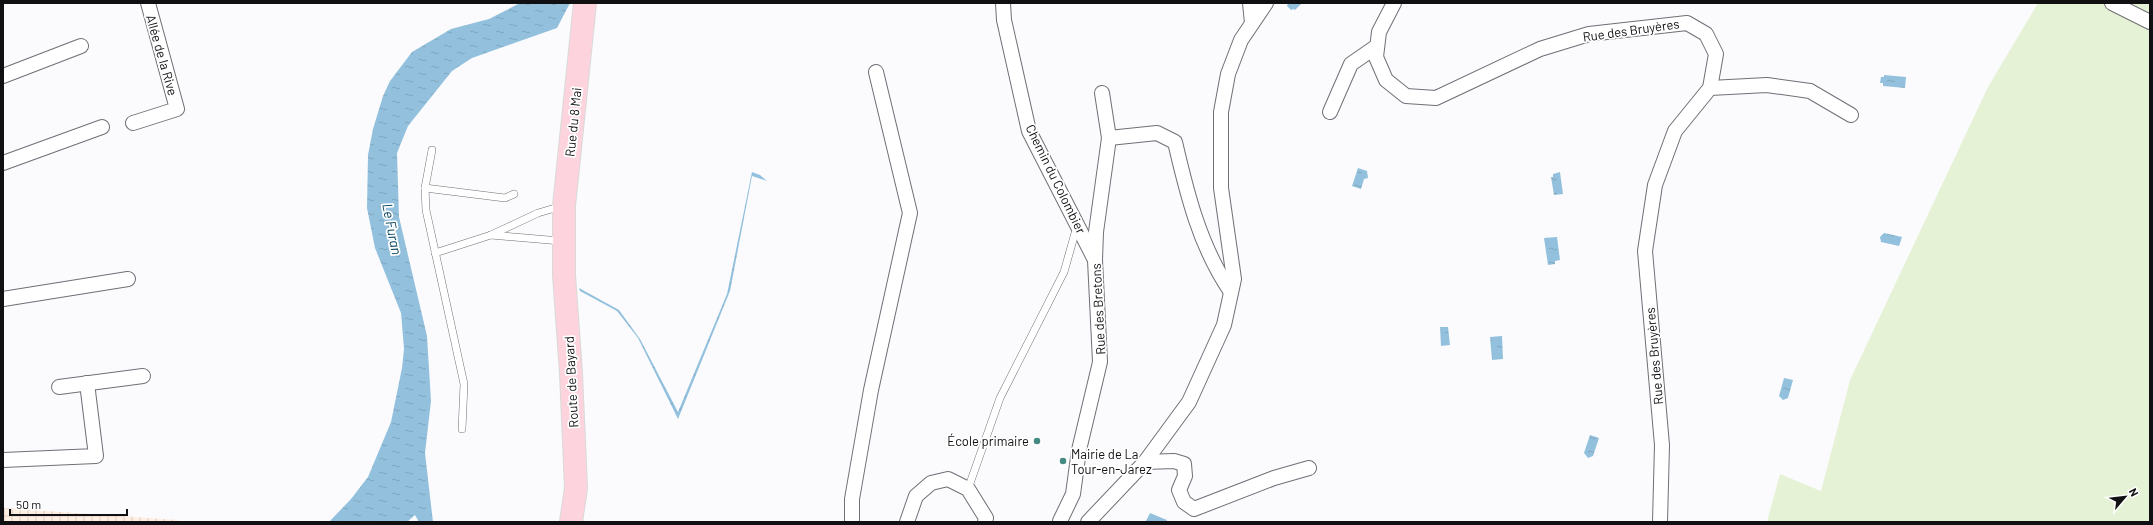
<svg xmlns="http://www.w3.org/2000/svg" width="2153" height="525" font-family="Barlow,sans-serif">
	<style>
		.industrial { fill: url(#industrial-grid) }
		.green { fill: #e6f2d6 }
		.water { fill: url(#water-ripples) }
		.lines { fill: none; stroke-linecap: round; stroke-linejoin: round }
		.lane-casing { stroke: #6f6f76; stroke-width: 8 }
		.street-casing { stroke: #6f6f76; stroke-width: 16 }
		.primary-casing { stroke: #d9d9d9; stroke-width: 24 }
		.lane { stroke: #fff; stroke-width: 7 }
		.street { stroke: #fff; stroke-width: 14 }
		.primary { stroke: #fdd4dd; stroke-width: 22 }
		.poi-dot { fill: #458a82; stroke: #fff; stroke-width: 1.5 }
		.labels { text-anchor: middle; stroke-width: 3.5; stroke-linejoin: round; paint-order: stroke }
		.street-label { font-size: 13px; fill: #101013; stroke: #fff }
		.poi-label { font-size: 13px; fill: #101013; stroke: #fff; text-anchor: end }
		.water-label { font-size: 14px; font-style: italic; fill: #003f5b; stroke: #fff }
	</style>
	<defs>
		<pattern id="industrial-grid" width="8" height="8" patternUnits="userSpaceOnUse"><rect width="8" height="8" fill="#ffeee2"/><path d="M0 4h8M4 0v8" fill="none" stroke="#dacbc1"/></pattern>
		<pattern id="water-ripples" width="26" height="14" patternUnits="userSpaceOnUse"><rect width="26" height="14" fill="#93c1dd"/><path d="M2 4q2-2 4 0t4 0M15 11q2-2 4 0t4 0" fill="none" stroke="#7ea5bd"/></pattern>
	</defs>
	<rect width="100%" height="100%" fill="#fbfbfe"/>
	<!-- industrial -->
	<polygon class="industrial" points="3,508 178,520 177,522 3,522"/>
	<!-- green -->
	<polygon class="green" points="2038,3 2150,3 2150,522 1768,522 1768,518 1780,474 1821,491 1850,380 1988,87"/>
	<!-- water -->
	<g class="water">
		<polygon points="520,3 570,3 557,28 472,58 452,71 408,126 397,153 399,217 427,336 431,401 425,453 433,522 419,522 415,515 407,522 329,522 351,499 368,477 391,422 402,368 404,349 401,313 375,248 367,208 368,155 373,129 383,96 390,81 412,52 451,29 489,19"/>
		<polygon points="1288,3 1302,3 1295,10 1293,9 1291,10 1287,6"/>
		<polygon points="1884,75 1906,77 1905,88 1883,86 1883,83 1880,83 1881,77 1884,77"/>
		<polygon points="1358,168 1367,171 1368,178 1364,179 1361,189 1352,186"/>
		<polygon points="752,172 760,175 767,181 752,176 730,291 678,419 638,338 617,311 580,291 579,288 619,310 640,339 678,412 727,294"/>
		<polygon points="1560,172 1563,194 1554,195 1551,177 1553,177 1553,174"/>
		<polygon points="1884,233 1902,237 1899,246 1881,242 1880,237"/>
		<polygon points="1557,237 1560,260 1555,261 1555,264 1548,265 1544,238"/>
		<polygon points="1440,327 1448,327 1450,345 1441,346"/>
		<polygon points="1502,336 1503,359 1492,360 1490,337"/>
		<polygon points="1784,378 1793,380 1788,398 1783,400 1779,396"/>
		<polygon points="1590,435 1599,438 1593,456 1588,458 1584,453"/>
		<polygon points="1150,513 1167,520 1166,522 1146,521"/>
	</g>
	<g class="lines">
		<!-- lane casing -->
		<g class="lane-casing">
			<g id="lane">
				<polyline points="425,188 432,150"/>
				<polyline points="491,235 561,241"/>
				<polyline points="435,253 491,235 538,213 562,206"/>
				<polyline points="462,429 464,384 426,210 425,188 505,198 514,194"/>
				<polyline points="968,489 1000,398 1064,272 1077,226"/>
			</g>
		</g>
		<!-- street casing -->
		<g class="street-casing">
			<g id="street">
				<polyline points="1003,3 1004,20 1029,131 1094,258"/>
				<polyline points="1250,3 1252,23"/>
				<polyline points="1394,3 1379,32 1376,57 1386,80 1406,96 1436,98 1540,49 1589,34 1687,23 1706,34 1716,54 1710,88 1675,131 1655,185 1645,251 1662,445 1660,522"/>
				<polyline points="2112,3 2150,22"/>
				<polyline points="3,76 81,46"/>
				<polyline points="1710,88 1767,85 1810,91 1851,115"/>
				<polyline points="1330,112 1351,64 1377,46"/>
				<polyline points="133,123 177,109 148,3"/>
				<path d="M1109 138 1157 133 1175 142C1187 194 1200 247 1231 292"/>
				<polyline points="3,163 102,127"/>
				<polyline points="3,299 128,279"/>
				<polyline points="59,387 143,376"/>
				<polyline points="3,460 96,456 87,383"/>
				<polyline points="1145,462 1174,461 1184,464 1185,476 1179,490 1184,502 1194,509 1274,478 1309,468"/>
				<polyline points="1060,521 1073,494 1079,450 1100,362 1095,260 1096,232 1109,138 1102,93"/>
				<polyline points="852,522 852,499 871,390 910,213 876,72"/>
				<polyline points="907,522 916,496 931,483 948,479 968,489 986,518 985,522"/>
				<polyline points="1088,522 1145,462 1189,402 1224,325 1234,279 1221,188 1221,112 1228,74 1241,40 1266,3"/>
			</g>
		</g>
		<!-- primary casing -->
		<g class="primary-casing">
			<polyline id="primary" points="571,522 576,488 571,373 564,275 564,206 585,3"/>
		</g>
		<!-- lane -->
		<use href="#lane" class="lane"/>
		<!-- street -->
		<use href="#street" class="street"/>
		<!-- primary -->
		<use href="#primary" class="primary"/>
	</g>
	<!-- markers -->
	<g class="poi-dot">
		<circle cx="1037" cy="441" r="4"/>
		<circle cx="1063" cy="461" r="4"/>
	</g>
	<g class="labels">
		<!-- street labels -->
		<g class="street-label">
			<text transform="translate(1631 30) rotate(-8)" y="5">Rue des Bruyères</text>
			<text transform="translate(162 55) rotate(74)" y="5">Allée de la Rive</text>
			<text transform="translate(573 122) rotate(-84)" y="5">Rue du 8 Mai</text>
			<text transform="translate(1056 179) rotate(64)" y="5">Chemin du Colombier</text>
			<text transform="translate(1098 309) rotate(-93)" y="5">Rue des Bretons</text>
			<text transform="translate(1654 356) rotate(-95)" y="5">Rue des Bruyères</text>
			<text transform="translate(571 382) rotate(-93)" y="5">Route de Bayard</text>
		</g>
		<!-- poi labels -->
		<g class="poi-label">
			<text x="1029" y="446">École primaire</text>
			<text x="1071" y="459" text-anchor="start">Mairie de La<tspan x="1071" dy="15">Tour-en-Jarez</tspan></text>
		</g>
		<!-- water labels -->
		<g class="water-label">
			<text transform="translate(392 229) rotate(79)" y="5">Le Furan</text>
		</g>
	</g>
	<!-- border -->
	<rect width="2153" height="525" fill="none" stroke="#101013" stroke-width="8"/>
	<!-- north arrow -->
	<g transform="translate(2125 497) rotate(62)" stroke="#ffffff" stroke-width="3" paint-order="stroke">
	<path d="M0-3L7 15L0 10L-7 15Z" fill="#101013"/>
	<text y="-6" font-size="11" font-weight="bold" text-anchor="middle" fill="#101013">N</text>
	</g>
	<!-- scale -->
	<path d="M10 509v6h117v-6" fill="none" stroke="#101013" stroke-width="2"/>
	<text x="16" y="509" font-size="12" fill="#101013" stroke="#ffffff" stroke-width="3" paint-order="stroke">50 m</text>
</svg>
